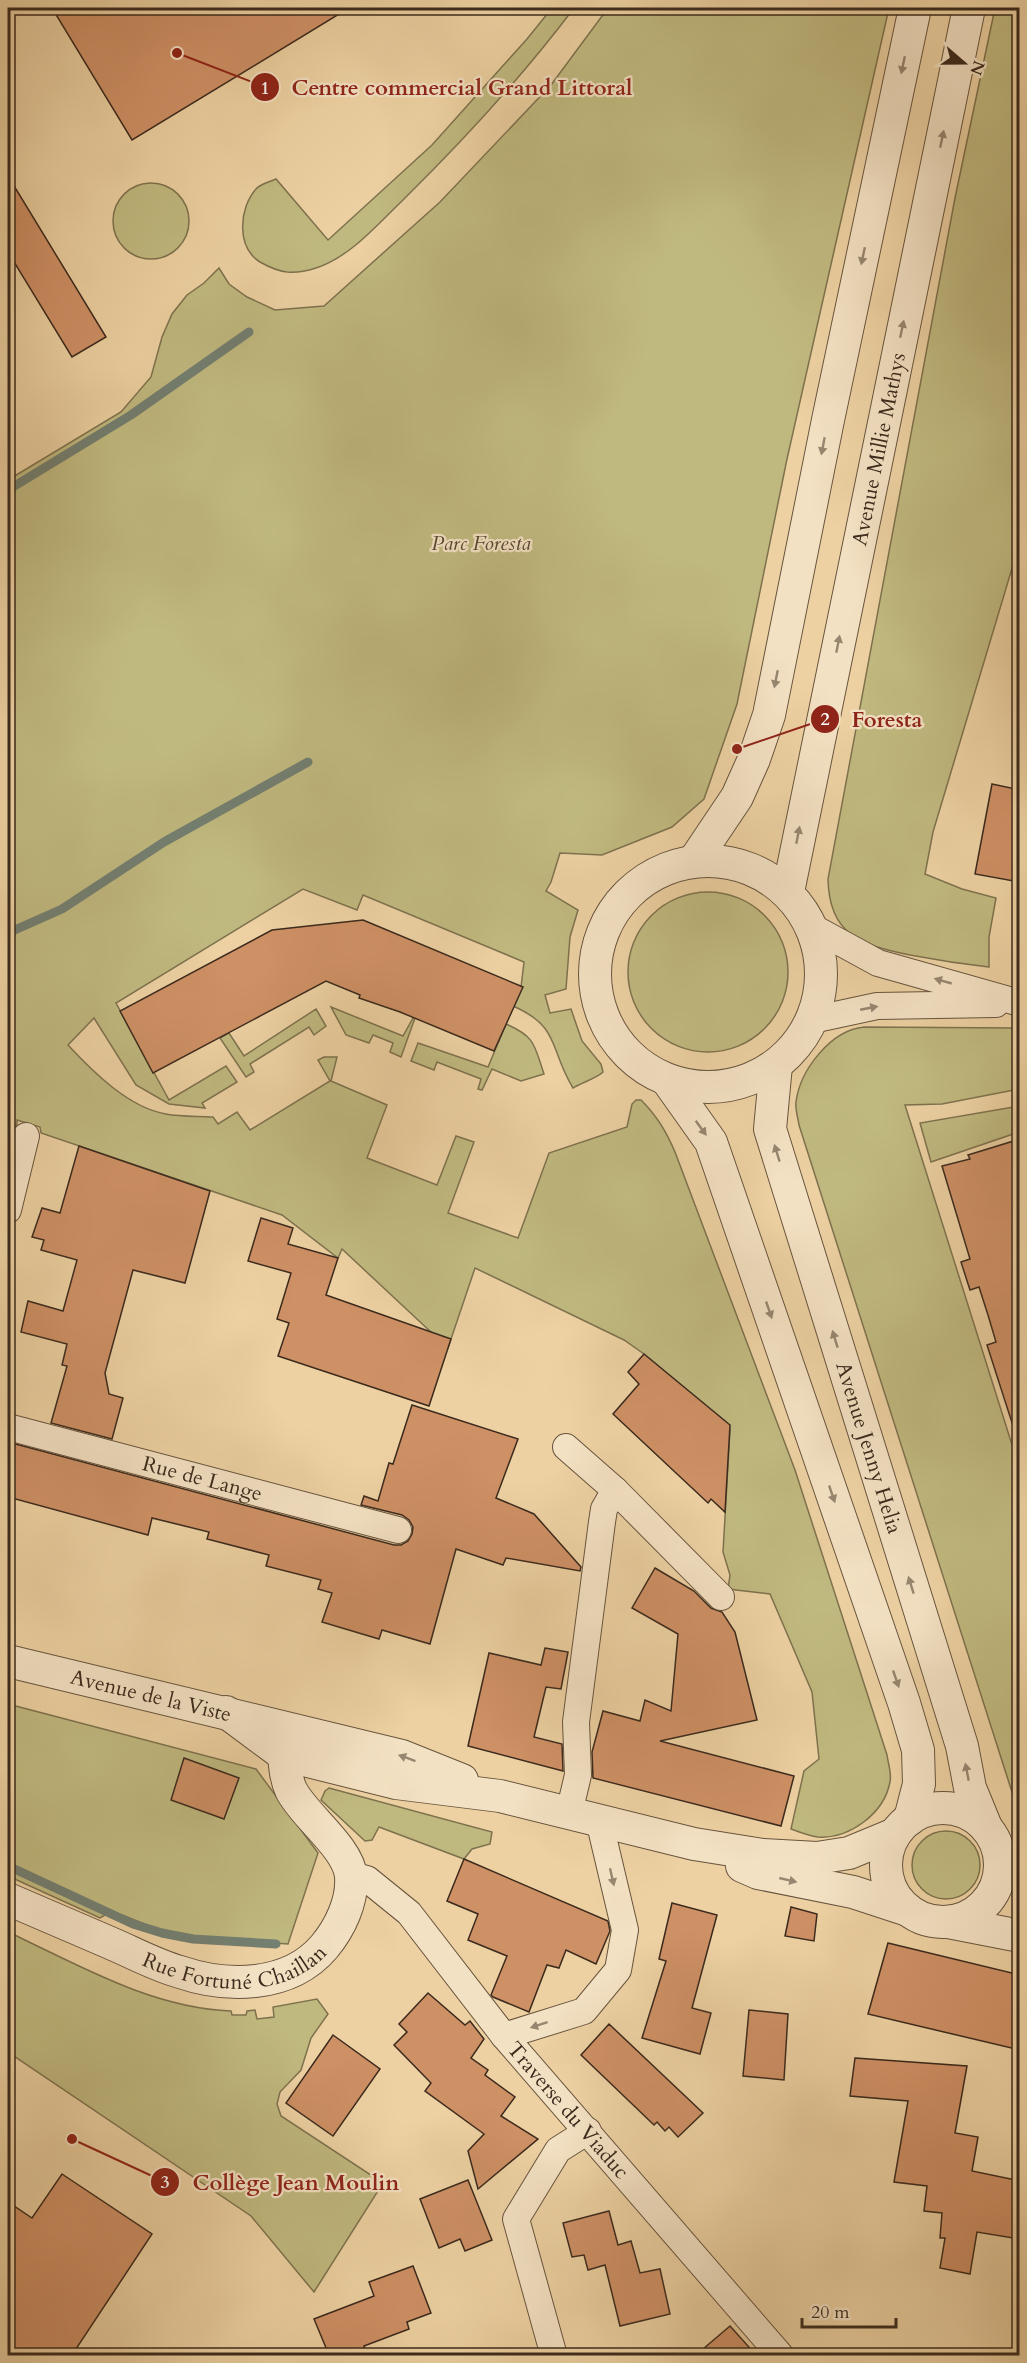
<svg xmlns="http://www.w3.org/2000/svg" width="1027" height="2363" font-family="Cardo,serif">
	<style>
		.green { fill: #c0b97f; stroke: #7e724e; stroke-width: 1.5 }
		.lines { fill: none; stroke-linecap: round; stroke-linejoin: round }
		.stream { stroke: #737f71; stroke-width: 9 }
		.building { fill: #ce9065; stroke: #3b2a1d; stroke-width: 1.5 }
		.minor-casing { stroke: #68543e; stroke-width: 28 }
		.tertiary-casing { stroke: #68543e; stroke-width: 34 }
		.minor { stroke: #f3e1c3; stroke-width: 26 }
		.tertiary { stroke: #f3e1c3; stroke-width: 32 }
		.oneway { fill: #978670 }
		.labels { text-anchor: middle; stroke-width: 4.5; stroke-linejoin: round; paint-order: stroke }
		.street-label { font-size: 21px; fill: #3b2a1d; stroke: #f3e1c3 }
		.park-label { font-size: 21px; font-style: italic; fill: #564731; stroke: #f3e1c3 }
		.leader { fill: none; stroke: #8f2418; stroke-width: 2 }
		.callout-dot { fill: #8f2418; stroke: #f3e1c3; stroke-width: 2 }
		.mark-label { font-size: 18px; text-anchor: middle; font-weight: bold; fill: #fff }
		.callout-label { font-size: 22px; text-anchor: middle; font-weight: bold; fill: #8f2418; stroke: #f3e1c3; stroke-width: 4.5; stroke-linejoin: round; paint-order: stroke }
	</style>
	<rect width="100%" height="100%" fill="#edd1a2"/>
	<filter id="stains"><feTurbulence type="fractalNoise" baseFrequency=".00333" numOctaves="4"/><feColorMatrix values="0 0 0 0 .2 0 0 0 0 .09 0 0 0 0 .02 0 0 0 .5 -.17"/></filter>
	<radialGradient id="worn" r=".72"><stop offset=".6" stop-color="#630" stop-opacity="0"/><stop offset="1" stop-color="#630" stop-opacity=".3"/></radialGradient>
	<!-- green -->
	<g class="green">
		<path d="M552 8H574C522 77 464 140 402 201 377 225 350 257 316 268 294 275 281 274 260 262 236 247 239 208 256 189 260 184 269 182 276 179L328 240 432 145 527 39Z"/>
		<path d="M608 8H889L787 459 737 704 704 799 672 827 602 855 560 853 551 882 546 891 578 910 570 937 566 989 545 995 550 1013 571 1009 582 1041 601 1064 603 1072C597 1078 581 1083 573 1088 549 1049 561 1027 513 1006L521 987 524 962 363 895 357 910 303 889 116 1003 169 1100 226 1066 237 1082 202 1103 205 1108 169 1104 136 1085 94 1018 68 1045C92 1071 129 1108 166 1114 181 1117 197 1116 213 1117L218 1124 237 1112 250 1130 330 1081 318 1060 324 1057H337L331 1081 387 1105 367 1158 437 1185 456 1136 474 1142 448 1213 518 1238 549 1153 627 1127 632 1104 636 1100H641C657 1116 666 1131 675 1152L795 1470 887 1755C888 1763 892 1774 890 1782 884 1814 849 1839 818 1837 809 1836 799 1832 791 1829L804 1771 819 1759 812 1692 770 1594 728 1589 730 1575 723 1552 730 1430 726 1422 644 1354 624 1340 475 1268 448 1348 342 1249 338 1258 282 1215 41 1133 40 1127 17 1120V1126L8 1123V480L121 412 151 377 162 337 172 314 187 295 204 283 219 268 229 284 247 297 275 310 324 306 440 202 551 85Z"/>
		<path d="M995 8H1019V545L933 832 925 874 962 889 996 898 989 937V967C962 964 936 960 910 955 862 945 829 936 828 879L955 198Z"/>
		<circle cx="151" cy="221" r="38"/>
		<circle cx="708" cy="972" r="80"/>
		<polygon points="331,1007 403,1036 413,1018 415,1018 401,1057 390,1052 393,1043 373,1035 369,1043 346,1035"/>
		<polygon points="316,1009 326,1026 314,1035 309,1027 250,1064 254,1072 246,1077 220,1038 229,1033 244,1056"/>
		<path d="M506 1024C536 1037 534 1045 544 1074L521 1081 492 1069 482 1090 478 1089 481 1079 437 1062 434 1070 411 1061 418 1043 488 1067Z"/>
		<path d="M864 1027 1019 1028V1089L942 1104 905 1105 1019 1467V1814L799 1125C798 1118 795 1109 796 1102 800 1070 831 1030 864 1027Z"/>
		<polygon points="1019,1106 1019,1132 931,1162 920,1123"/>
		<polygon points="8,1704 256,1769 318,1853 288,1944 196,1937 165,1932 112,1911 100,1918 8,1876"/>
		<polygon points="329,1788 492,1832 490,1844 472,1849 464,1859 379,1827 372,1840 365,1841 321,1800 325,1791"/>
		<circle cx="946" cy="1865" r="34"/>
		<path d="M8 1932C79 1965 151 2008 231 2011L232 2015H246L247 2011 255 2010 257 2019 274 2017 273 2007 317 1999 328 2014 311 2038 301 2070 280 2092 277 2104 281 2116 383 2183 314 2292 251 2216 8 2052Z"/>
	</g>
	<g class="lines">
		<!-- stream -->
		<g class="stream">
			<polyline points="8,490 131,415 249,332"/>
			<polyline points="8,933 62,909 164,842 308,762"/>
			<polyline points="8,1866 133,1924 162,1933 193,1939 276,1944"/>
		</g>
	</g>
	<!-- building -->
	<g class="building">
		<polygon points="52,8 349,8 132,140"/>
		<polygon points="8,176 106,337 72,357 8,252"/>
		<polygon points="992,784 1020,790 1020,882 975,874"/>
		<polygon points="363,920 523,987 494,1051 400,1012 359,998 360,995 326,981 153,1073 120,1011 272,930"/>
		<polygon points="1020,1139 1020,1428 1014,1429 987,1345 996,1342 988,1315 979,1287 970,1290 961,1262 970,1259 942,1166 970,1159 968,1155"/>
		<polygon points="79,1146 210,1191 185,1283 133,1270 105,1373 109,1394 123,1398 112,1439 51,1423 67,1366 62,1365 67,1344 21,1332 28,1301 63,1311 77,1260 41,1250 44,1240 32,1237 42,1208 60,1213"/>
		<polygon points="261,1218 293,1228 288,1244 338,1258 326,1295 451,1339 429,1406 278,1356 289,1323 277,1319 291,1273 248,1261"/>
		<polygon points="644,1354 730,1425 725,1512 711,1499 708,1503 613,1414 639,1384 628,1372"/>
		<polygon points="412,1405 518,1439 496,1498 534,1514 581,1567 580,1571 506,1558 503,1565 456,1549 430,1644 382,1630 379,1639 322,1622 332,1593 318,1589 321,1580 266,1566 269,1555 207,1539 209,1532 152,1518 148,1535 8,1497 8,1442 394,1545 401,1545 408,1541 412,1534 413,1527 409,1520 402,1515 361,1505 364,1496 378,1501 389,1463 393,1464"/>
		<polygon points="655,1568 694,1591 711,1608 722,1612 735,1632 757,1720 660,1741 794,1776 781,1826 593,1778 592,1752 603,1711 640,1721 645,1700 671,1711 678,1634 632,1608"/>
		<polygon points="545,1648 568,1652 561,1689 546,1687 534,1737 562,1744 563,1771 468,1746 489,1653 541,1665"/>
		<polygon points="184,1758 239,1778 224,1819 171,1800"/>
		<polygon points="464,1859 608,1921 610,1931 596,1964 566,1950 559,1968 547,1965 529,2012 493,1997 491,1995 507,1956 468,1940 478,1914 447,1901"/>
		<polygon points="672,1903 717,1915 692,2008 711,2013 700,2054 642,2038 666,1961 659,1959"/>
		<polygon points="791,1907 817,1914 814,1941 785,1936"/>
		<polygon points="888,1943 1020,1975 1020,2050 868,2014"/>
		<polygon points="428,1993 465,2025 470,2021 484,2039 471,2058 488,2070 485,2075 515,2097 501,2116 538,2139 478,2189 468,2151 484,2134 425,2091 431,2083 394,2045 407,2032 399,2024"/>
		<polygon points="749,2010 788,2014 784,2080 743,2076"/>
		<polygon points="609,2024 703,2113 678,2137 669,2127 665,2131 657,2122 654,2125 581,2055"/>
		<polygon points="333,2035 380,2069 333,2136 286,2103"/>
		<polygon points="855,2058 967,2066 955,2133 978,2137 972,2171 1020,2181 1020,2239 977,2232 970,2274 940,2268 945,2238 940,2238 942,2213 924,2211 927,2186 894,2182 908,2101 850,2096"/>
		<polygon points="62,2174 152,2234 72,2355 8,2355 8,2202 32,2218"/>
		<polygon points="468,2180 492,2240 465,2251 460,2239 439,2248 420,2199"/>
		<polygon points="609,2211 618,2245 631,2241 640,2273 660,2269 670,2314 620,2326 605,2265 588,2270 584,2255 572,2257 563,2223"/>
		<polygon points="413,2266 431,2313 407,2322 409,2329 364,2346 367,2355 329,2355 314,2319 374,2296 369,2282"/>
		<polygon points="730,2326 756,2355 696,2355"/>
	</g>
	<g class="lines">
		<!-- minor casing -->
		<g class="minor-casing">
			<g id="minor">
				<polyline points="812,927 878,963 1020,1003"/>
				<polyline points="812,1020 877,1006 996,1004"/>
				<polyline points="8,1210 26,1136"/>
				<path id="s1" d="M8 1427 398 1530"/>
				<polyline points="566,1447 615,1490"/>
				<polyline points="569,1813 578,1775 576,1722 602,1522 604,1509 615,1490 721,1597"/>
				<path id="s2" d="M351 1875 367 1879 409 1913 504 2036 781 2356"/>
				<polyline points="504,2036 584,2011 618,1970 625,1930 599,1820"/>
				<polyline points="554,2356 516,2219 558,2150 588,2131"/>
			</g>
		</g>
		<!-- tertiary casing -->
		<g class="tertiary-casing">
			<g id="tertiary">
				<circle cx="708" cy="974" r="113"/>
				<polyline points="694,861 737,797 754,759 769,715 828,420 915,8"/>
				<path id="s3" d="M788 892 969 8"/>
				<path id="s4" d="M776 1065 770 1129 962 1746 970 1788 986 1827"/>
				<polyline points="667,1080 711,1142 904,1703 918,1750 919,1784 910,1819"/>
				<path id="s5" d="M8 1661 402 1756 462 1780"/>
				<polyline points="226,1712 284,1755 396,1783 500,1796 694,1844 763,1855 817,1858 849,1853 895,1834"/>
				<circle cx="943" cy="1865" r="57"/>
				<polyline points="742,1866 758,1873 853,1892 908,1910"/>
				<path id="s6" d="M8 1899C41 1913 75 1928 108 1942 132 1952 155 1965 180 1972 227 1988 289 1988 324 1947 340 1928 353 1901 351 1876 348 1847 304 1816 291 1790 286 1779 285 1767 284 1755"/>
				<polyline points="948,1922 1020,1936"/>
			</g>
		</g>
		<!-- minor -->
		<use href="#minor" class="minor"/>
		<!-- tertiary -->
		<use href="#tertiary" class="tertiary"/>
	</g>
	<!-- one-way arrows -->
	<defs><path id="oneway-solid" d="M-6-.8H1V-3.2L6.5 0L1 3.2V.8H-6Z" transform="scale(1.5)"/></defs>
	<g class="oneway">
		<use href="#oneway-solid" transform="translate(903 65) rotate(102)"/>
		<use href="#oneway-solid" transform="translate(942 139) rotate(-78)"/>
		<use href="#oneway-solid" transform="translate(863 256) rotate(102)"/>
		<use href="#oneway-solid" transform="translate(902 329) rotate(-78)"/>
		<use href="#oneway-solid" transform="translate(823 446) rotate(101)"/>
		<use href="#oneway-solid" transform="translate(838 644) rotate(-79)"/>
		<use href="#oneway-solid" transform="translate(776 679) rotate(101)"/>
		<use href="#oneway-solid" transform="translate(798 835) rotate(-79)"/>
		<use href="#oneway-solid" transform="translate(943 981) rotate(-164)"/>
		<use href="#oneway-solid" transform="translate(869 1008) rotate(-11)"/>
		<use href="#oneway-solid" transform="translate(701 1128) rotate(54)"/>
		<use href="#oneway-solid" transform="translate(777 1153) rotate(-107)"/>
		<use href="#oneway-solid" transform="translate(769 1310) rotate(71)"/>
		<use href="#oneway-solid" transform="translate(835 1339) rotate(-107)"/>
		<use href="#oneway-solid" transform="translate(832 1494) rotate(71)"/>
		<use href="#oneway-solid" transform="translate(911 1585) rotate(-107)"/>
		<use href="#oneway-solid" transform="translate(896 1679) rotate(71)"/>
		<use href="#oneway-solid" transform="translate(407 1758) rotate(-160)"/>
		<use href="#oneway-solid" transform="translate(967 1772) rotate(-101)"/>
		<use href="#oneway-solid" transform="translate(612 1877) rotate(77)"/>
		<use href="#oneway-solid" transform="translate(788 1880) rotate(13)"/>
		<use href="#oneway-solid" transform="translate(539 2025) rotate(162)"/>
	</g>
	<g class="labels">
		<!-- street labels -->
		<g class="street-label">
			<text dy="7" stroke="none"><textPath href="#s3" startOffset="452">Avenue Millie Mathys</textPath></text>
			<text dy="7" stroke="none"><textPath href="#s4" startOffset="398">Avenue Jenny Helia</textPath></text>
			<text dy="7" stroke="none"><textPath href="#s1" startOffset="201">Rue de Lange</textPath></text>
			<text dy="7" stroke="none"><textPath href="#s5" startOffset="147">Avenue de la Viste</textPath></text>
			<text dy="7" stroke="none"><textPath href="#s6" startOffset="244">Rue Fortuné Chaillan</textPath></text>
			<text dy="7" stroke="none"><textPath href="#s2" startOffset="324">Traverse du Viaduc</textPath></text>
		</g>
		<!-- park labels -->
		<g class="park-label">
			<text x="481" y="550">Parc Foresta</text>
		</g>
	</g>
	<!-- callouts -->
	<path class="leader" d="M177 53L265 87M737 749L825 719M72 2139L165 2182"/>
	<g class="callout-dot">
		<circle cx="177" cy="53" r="6"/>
		<circle cx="737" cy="749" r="6"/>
		<circle cx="72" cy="2139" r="6"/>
		<circle cx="265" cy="87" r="15"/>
		<circle cx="825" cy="719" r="15"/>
		<circle cx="165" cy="2182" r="15"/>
	</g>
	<g class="mark-label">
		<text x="265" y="94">1</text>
		<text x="825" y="725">2</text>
		<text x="165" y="2188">3</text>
	</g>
	<g class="callout-label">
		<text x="462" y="95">Centre commercial Grand Littoral</text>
		<text x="887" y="727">Foresta</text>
		<text x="296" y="2190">Collège Jean Moulin</text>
	</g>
	<!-- margin -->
	<rect width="1027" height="2363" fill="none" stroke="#edd1a2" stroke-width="30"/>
	<rect x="9" y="9" width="1009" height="2345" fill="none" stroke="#3b2a1d" stroke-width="3"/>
	<rect x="15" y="15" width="997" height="2333" fill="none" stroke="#3b2a1d" stroke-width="1.5"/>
	<!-- north arrow -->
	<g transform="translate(964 63) rotate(110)" stroke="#f3e1c3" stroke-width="4.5" paint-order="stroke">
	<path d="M0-4.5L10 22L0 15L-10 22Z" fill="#3b2a1d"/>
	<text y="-9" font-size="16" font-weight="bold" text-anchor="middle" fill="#3b2a1d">N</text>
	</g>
	<!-- scale -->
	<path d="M802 2318v9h94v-9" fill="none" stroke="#3b2a1d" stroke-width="3"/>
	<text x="811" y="2318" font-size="18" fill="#3b2a1d" stroke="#f3e1c3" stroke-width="4.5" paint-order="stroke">20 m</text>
	<rect width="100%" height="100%" filter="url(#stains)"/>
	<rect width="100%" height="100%" fill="url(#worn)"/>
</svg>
